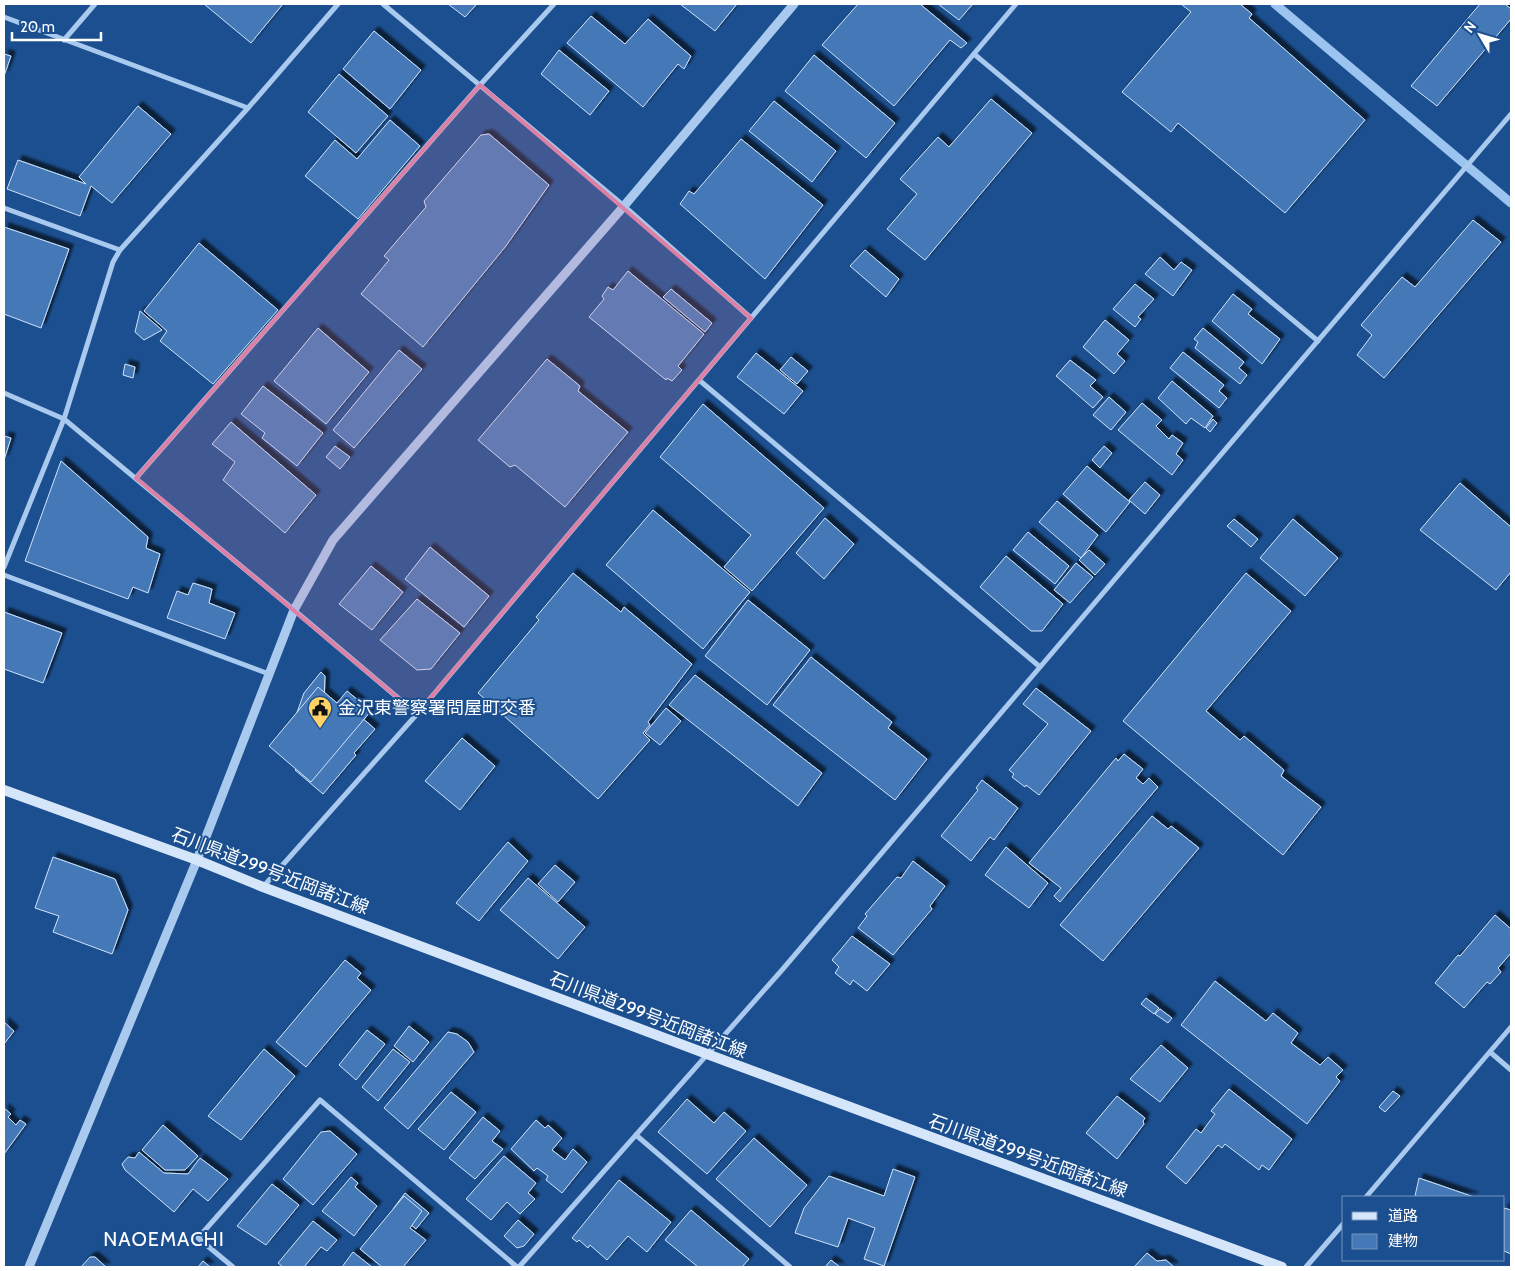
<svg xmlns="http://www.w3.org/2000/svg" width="1515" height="1271" font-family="Cabin,'Noto Sans JP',sans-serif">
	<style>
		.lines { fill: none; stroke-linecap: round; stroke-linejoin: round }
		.stream { stroke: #9cc4f0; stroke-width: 9 }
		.building { fill: #4478b7; stroke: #cfe3fa; filter: url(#shadow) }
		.minor { stroke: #a9c9ee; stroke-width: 5 }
		.tertiary { stroke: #a9c9ee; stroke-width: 9 }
		.secondary { stroke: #d6e6fa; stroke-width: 10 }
		.marked { fill: #dd80a5; fill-opacity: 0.2; stroke: #dd80a5; stroke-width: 4; stroke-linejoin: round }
		.labels { text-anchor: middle; stroke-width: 4; stroke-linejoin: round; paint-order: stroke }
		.poi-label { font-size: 18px; fill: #fff; stroke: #1b4f8f; text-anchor: start }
		.street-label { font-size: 18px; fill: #fff; stroke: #1b4f8f }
		.quarter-label { font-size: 20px; letter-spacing: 1px; fill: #fff; stroke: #1b4f8f }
	</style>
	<defs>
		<filter id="shadow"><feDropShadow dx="4.5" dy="-4.5" stdDeviation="1" flood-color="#0009"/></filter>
	</defs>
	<rect width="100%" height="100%" fill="#1b4f8f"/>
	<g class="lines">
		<!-- stream -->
		<polyline class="stream" points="1275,4 1511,203"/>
	</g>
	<!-- building -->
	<g class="building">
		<polygon points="204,4 283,4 251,43"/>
		<polygon points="448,4 477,4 465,17"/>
		<polygon points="680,4 737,4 715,31"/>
		<polygon points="858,4 920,4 967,43 961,48 950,40 894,106 822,45"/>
		<polygon points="938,4 973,4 959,20"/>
		<polygon points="1181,4 1240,4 1252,14 1249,18 1365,120 1285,213 1178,123 1171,132 1122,92 1191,12"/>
		<polygon points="1480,4 1505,4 1511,9 1511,19 1437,106 1411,86"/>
		<polygon points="591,16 625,44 648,19 691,56 684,69 678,64 643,107 567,43"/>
		<polygon points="374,31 421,70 390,109 343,69"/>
		<polygon points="559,50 609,91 590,115 541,74"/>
		<polygon points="4,54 11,56 4,76"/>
		<polygon points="814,55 895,123 866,158 785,91"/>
		<polygon points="339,74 388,116 356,153 308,112"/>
		<polygon points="991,99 1032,133 925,260 887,229 917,194 900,179 938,137 949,147"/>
		<polygon points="774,101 836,151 812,182 749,131"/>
		<polygon points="138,106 171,134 112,203 91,186 80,216 7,189 18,160 86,184 79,177"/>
		<polygon points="390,120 420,146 358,219 305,176 335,140 357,159"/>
		<polygon points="489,134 549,185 506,246 423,347 361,294 389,260 384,256 426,207 424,201 481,135"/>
		<polygon points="741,139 823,205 765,279 680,204 689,191 694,194"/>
		<polygon points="1473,220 1501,242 1384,378 1357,355 1372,335 1361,325 1402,277 1415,287"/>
		<polygon points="4,227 69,249 41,328 4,314"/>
		<polygon points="199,243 278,310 213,384 160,341 167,331 144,311"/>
		<polygon points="865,250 899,279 886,297 850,266"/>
		<polygon points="1160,257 1174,270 1181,262 1192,270 1173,296 1145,274"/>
		<polygon points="628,271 704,334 678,366 682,370 672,381 667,378 666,380 589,317 604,299 602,296 608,287 613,290"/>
		<polygon points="1135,284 1154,299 1138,317 1141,319 1135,327 1113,309"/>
		<polygon points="671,289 712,323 705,332 663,297"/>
		<polygon points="1233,294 1252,309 1248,314 1280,339 1262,364 1212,321"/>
		<polygon points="140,311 162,330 144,340 135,332"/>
		<polygon points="1105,320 1129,340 1117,354 1125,361 1114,374 1083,347"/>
		<polygon points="318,328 369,372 326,424 274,381"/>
		<polygon points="1203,328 1244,362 1239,368 1247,375 1240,384 1195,348 1198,342 1194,339"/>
		<polygon points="399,350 422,369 354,448 333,430"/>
		<polygon points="1183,352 1224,385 1219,391 1227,398 1219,408 1170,368"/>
		<polygon points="756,353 803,391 784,414 737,377"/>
		<polygon points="791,357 808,371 797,384 780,370"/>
		<polygon points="547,359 580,386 578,391 628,432 565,507 515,465 510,467 478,440"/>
		<polygon points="1070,360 1096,380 1090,386 1103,397 1093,408 1056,376"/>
		<polygon points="125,364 135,367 133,378 123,375"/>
		<polygon points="1172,381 1213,416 1205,428 1191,418 1186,424 1158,398"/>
		<polygon points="263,386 323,433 297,466 262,438 265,433 241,414"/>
		<polygon points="1109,397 1126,412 1111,430 1093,415"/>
		<polygon points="1142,403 1162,420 1156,426 1169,439 1172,435 1183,443 1176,454 1183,460 1172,475 1118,430"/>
		<polygon points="703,404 824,508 752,591 724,567 751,535 660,457"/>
		<polygon points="1213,419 1217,423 1210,432 1206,428"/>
		<polygon points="231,422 316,495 285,533 223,480 235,462 212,444"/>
		<polygon points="4,436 11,438 4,460"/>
		<polygon points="335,446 350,457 340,469 326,457"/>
		<polygon points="1104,446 1112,453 1100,468 1092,460"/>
		<polygon points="61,461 148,537 146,548 160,554 148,593 133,587 128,599 25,561"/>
		<polygon points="1087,466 1130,502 1106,532 1063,494"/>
		<polygon points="1145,482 1160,495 1145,514 1129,500"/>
		<polygon points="1460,483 1511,527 1511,572 1496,590 1420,530"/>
		<polygon points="1057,501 1098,535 1081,558 1039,522"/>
		<polygon points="653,510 750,592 703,649 606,565"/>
		<polygon points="825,518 854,544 824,579 796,553"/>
		<polygon points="1234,519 1258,539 1251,547 1227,526"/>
		<polygon points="1293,519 1338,558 1305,596 1260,558"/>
		<polygon points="1028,532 1069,566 1055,584 1013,550"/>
		<polygon points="430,547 489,596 464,627 405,579"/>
		<polygon points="1089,550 1105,564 1095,575 1079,560"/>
		<polygon points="1006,556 1063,604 1042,631 1031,631 980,587"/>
		<polygon points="1076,563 1093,577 1070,603 1054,590"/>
		<polygon points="371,566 403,592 372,630 339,604"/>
		<polygon points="573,573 621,612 624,607 692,664 648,722 650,725 643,733 650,740 598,799 478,693 539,620 536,617"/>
		<polygon points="1246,573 1291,611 1206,711 1240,740 1244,736 1284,770 1281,776 1321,807 1283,855 1123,721"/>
		<polygon points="193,583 212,589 209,603 235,613 225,639 167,618 177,591 188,595"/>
		<polygon points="417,599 460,633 431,669 417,670 380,640"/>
		<polygon points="748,600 810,650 767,705 705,656"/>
		<polygon points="4,612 62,633 43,683 4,669"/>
		<polygon points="811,657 892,722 888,728 927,759 895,800 773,705"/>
		<polygon points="321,672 325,676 324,704 337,715 346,704 375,729 354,753 356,755 323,794 295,770 298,767 282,754 304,693"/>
		<polygon points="695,675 822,773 798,806 669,705"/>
		<polygon points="318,687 337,703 347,691 371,711 311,782 269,746"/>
		<polygon points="1036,688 1091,731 1039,795 1026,785 1025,787 1012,777 1014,774 1009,770 1048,724 1023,704"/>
		<polygon points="666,708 681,721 660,745 645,733"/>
		<polygon points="462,738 495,766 460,810 425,781"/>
		<polygon points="1124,754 1143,769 1136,778 1143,784 1149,778 1158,787 1060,902 1054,896 1061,888 1029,863 1116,758 1118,761"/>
		<polygon points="982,780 1018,808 994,840 990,837 971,861 941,836 978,790 976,788"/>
		<polygon points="1152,816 1168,829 1171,826 1199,848 1103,961 1060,925"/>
		<polygon points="508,842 528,861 479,921 456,903"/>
		<polygon points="1006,847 1048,883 1029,908 985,875"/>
		<polygon points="53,857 115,879 128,910 112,954 53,932 59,916 35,908"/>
		<polygon points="913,861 945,886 930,906 932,909 893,955 858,928 867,916 865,914 897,877 901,878"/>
		<polygon points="555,865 575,882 558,902 538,884"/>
		<polygon points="528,878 585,927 558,959 500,910"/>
		<polygon points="1495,915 1511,929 1511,953 1498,968 1501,972 1490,984 1487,982 1464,1008 1435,983 1458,955 1460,956"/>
		<polygon points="852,936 890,964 867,991 853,980 850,985 835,973 839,967 832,960"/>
		<polygon points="345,960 361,973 357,978 371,990 306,1067 276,1042"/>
		<polygon points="1215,981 1266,1021 1273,1013 1298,1033 1291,1043 1320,1065 1328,1057 1343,1070 1336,1077 1340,1081 1307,1124 1181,1025"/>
		<polygon points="1146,998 1159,1008 1154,1014 1141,1004"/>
		<polygon points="1160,1009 1172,1018 1168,1023 1155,1014"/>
		<polygon points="4,1022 14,1031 4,1044"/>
		<polygon points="409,1026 429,1042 413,1062 394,1046"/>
		<polygon points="367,1030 385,1044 356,1080 339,1065"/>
		<polygon points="448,1032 457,1034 468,1042 474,1052 408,1129 384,1108"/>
		<polygon points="1161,1045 1188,1068 1160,1102 1130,1079"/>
		<polygon points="264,1049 295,1076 241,1140 208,1116"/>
		<polygon points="393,1049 410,1062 378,1101 362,1087"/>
		<polygon points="1229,1089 1292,1139 1269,1170 1262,1165 1259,1170 1225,1144 1222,1148 1218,1145 1186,1184 1166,1167 1196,1129 1201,1133 1215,1114 1211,1111"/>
		<polygon points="1393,1091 1400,1096 1385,1112 1379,1107"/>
		<polygon points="451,1092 476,1112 444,1150 418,1129"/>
		<polygon points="1117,1096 1145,1118 1143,1121 1144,1124 1117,1159 1086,1133"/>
		<polygon points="687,1099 714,1123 724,1112 746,1131 707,1174 658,1132"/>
		<polygon points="4,1108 11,1114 8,1117 16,1125 20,1120 26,1124 4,1154"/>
		<polygon points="483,1117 500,1131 492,1141 503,1149 475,1179 449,1158"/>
		<polygon points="536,1120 545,1128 548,1125 562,1138 552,1150 565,1160 573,1149 587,1162 562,1193 546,1180 548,1176 537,1168 534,1171 511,1149"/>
		<polygon points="163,1125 198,1156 185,1170 165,1170 142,1150"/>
		<polygon points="330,1131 357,1154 313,1205 283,1179 321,1132"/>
		<polygon points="754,1138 807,1185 770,1227 716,1179"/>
		<polygon points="139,1152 164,1173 188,1174 200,1158 228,1179 208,1201 193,1189 174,1212 125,1170 122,1164 128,1157 135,1158"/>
		<polygon points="504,1156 536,1183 528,1193 535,1199 520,1214 507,1202 491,1220 466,1199"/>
		<polygon points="893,1169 915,1177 884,1266 864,1259 875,1228 848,1218 838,1247 795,1233 804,1208 829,1176 884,1196"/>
		<polygon points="351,1177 358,1183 355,1187 377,1206 354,1236 322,1211"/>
		<polygon points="1419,1178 1474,1197 1421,1197 1415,1196"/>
		<polygon points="619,1180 671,1222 647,1252 628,1236 607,1260 590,1245 588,1248 579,1240 577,1242 572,1238"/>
		<polygon points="272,1184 299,1205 266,1245 237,1226"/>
		<polygon points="405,1193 429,1213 416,1229 393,1209"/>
		<polygon points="404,1196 422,1211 410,1228 426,1240 403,1267 382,1267 360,1249"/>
		<polygon points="1504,1208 1511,1210 1511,1254 1504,1251"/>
		<polygon points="691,1210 749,1259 742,1267 698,1267 665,1240"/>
		<polygon points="518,1220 534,1234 524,1246 517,1248 504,1236"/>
		<polygon points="313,1221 337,1240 327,1251 321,1247 304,1267 283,1267 278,1263"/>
		<polygon points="353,1252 372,1267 342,1267"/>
		<polygon points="1147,1253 1157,1261 1166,1260 1174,1267 1134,1267"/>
		<polygon points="90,1257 95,1257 106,1267 81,1267"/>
		<polygon points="831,1260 840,1267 825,1267"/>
		<polygon points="203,1261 210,1267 198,1267"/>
	</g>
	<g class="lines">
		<!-- minor -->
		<g class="minor">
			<polyline points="383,4 624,206 751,318"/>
			<polyline points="4,17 248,108"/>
			<polyline points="64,40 95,4"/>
			<polyline points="974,54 1318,341"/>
			<polyline points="4,208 120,250"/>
			<polyline points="699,380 1040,667"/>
			<polyline points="4,393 64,419 294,610 417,714"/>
			<polyline points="136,478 480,85 554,4"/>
			<polyline points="4,567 64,419 113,262 120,250 248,108 338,4"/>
			<polyline points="4,575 269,674"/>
			<polyline points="263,887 417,714 1016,4"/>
			<polyline points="1490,1052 1511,1070"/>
			<polyline points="636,1135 790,1267"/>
			<polyline points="1366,1197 1511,1027"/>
			<polyline points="233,1267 198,1238 320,1100 517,1267"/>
			<polyline points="519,1267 782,970 1511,114"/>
			<polyline points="1306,1267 1344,1223"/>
		</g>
		<!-- tertiary -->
		<polyline class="tertiary" points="29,1267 197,860 294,610 333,540 624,206 794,4"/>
		<!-- secondary -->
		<polyline class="secondary" points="4,790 197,860 263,887 707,1054 1282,1267"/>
	</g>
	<!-- marked area -->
	<path class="marked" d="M480 85 751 318 417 714 136 478Z"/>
	<!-- icons -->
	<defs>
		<g id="civic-pin" transform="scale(1.25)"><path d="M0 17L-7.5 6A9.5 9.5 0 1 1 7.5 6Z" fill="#ffd166" stroke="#1b4f8f"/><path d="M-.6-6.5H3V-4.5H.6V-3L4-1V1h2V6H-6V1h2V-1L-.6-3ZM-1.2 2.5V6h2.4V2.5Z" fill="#111"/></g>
	</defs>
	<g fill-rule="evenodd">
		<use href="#civic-pin" x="320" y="708"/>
	</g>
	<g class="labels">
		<!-- poi labels -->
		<g class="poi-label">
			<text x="338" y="714">金沢東警察署問屋町交番</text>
		</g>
		<!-- street labels -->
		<g class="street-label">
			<text transform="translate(270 871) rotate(21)" y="6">石川県道299号近岡諸江線</text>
			<text transform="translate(648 1015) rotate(21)" y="6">石川県道299号近岡諸江線</text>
			<text transform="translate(1028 1156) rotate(20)" y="6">石川県道299号近岡諸江線</text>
		</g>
		<!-- quarter labels -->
		<g class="quarter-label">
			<text x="164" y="1246">NAOEMACHI</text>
		</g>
	</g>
	<!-- border -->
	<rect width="1515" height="1271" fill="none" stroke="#ffffff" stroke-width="10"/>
	<!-- legend -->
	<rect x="1342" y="1196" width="162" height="65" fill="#1b4f8f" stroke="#7695bc"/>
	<rect x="1352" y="1212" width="25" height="8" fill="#d6e6fa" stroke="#7695bc"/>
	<text x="1388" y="1221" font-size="15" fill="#ffffff">道路</text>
	<rect x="1352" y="1234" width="25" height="15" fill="#4478b7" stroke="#7695bc"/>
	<text x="1388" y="1246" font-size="15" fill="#ffffff">建物</text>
	<!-- north arrow -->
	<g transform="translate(1480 35) rotate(308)" stroke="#1b4f8f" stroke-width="4" paint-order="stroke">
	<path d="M0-4L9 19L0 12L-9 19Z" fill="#ffffff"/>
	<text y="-8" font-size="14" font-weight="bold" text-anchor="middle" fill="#ffffff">N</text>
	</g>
	<!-- scale -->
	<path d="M12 32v8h89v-8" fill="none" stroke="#ffffff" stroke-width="2.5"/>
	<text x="20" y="32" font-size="15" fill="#ffffff" stroke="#1b4f8f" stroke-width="4" paint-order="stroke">20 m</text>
</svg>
